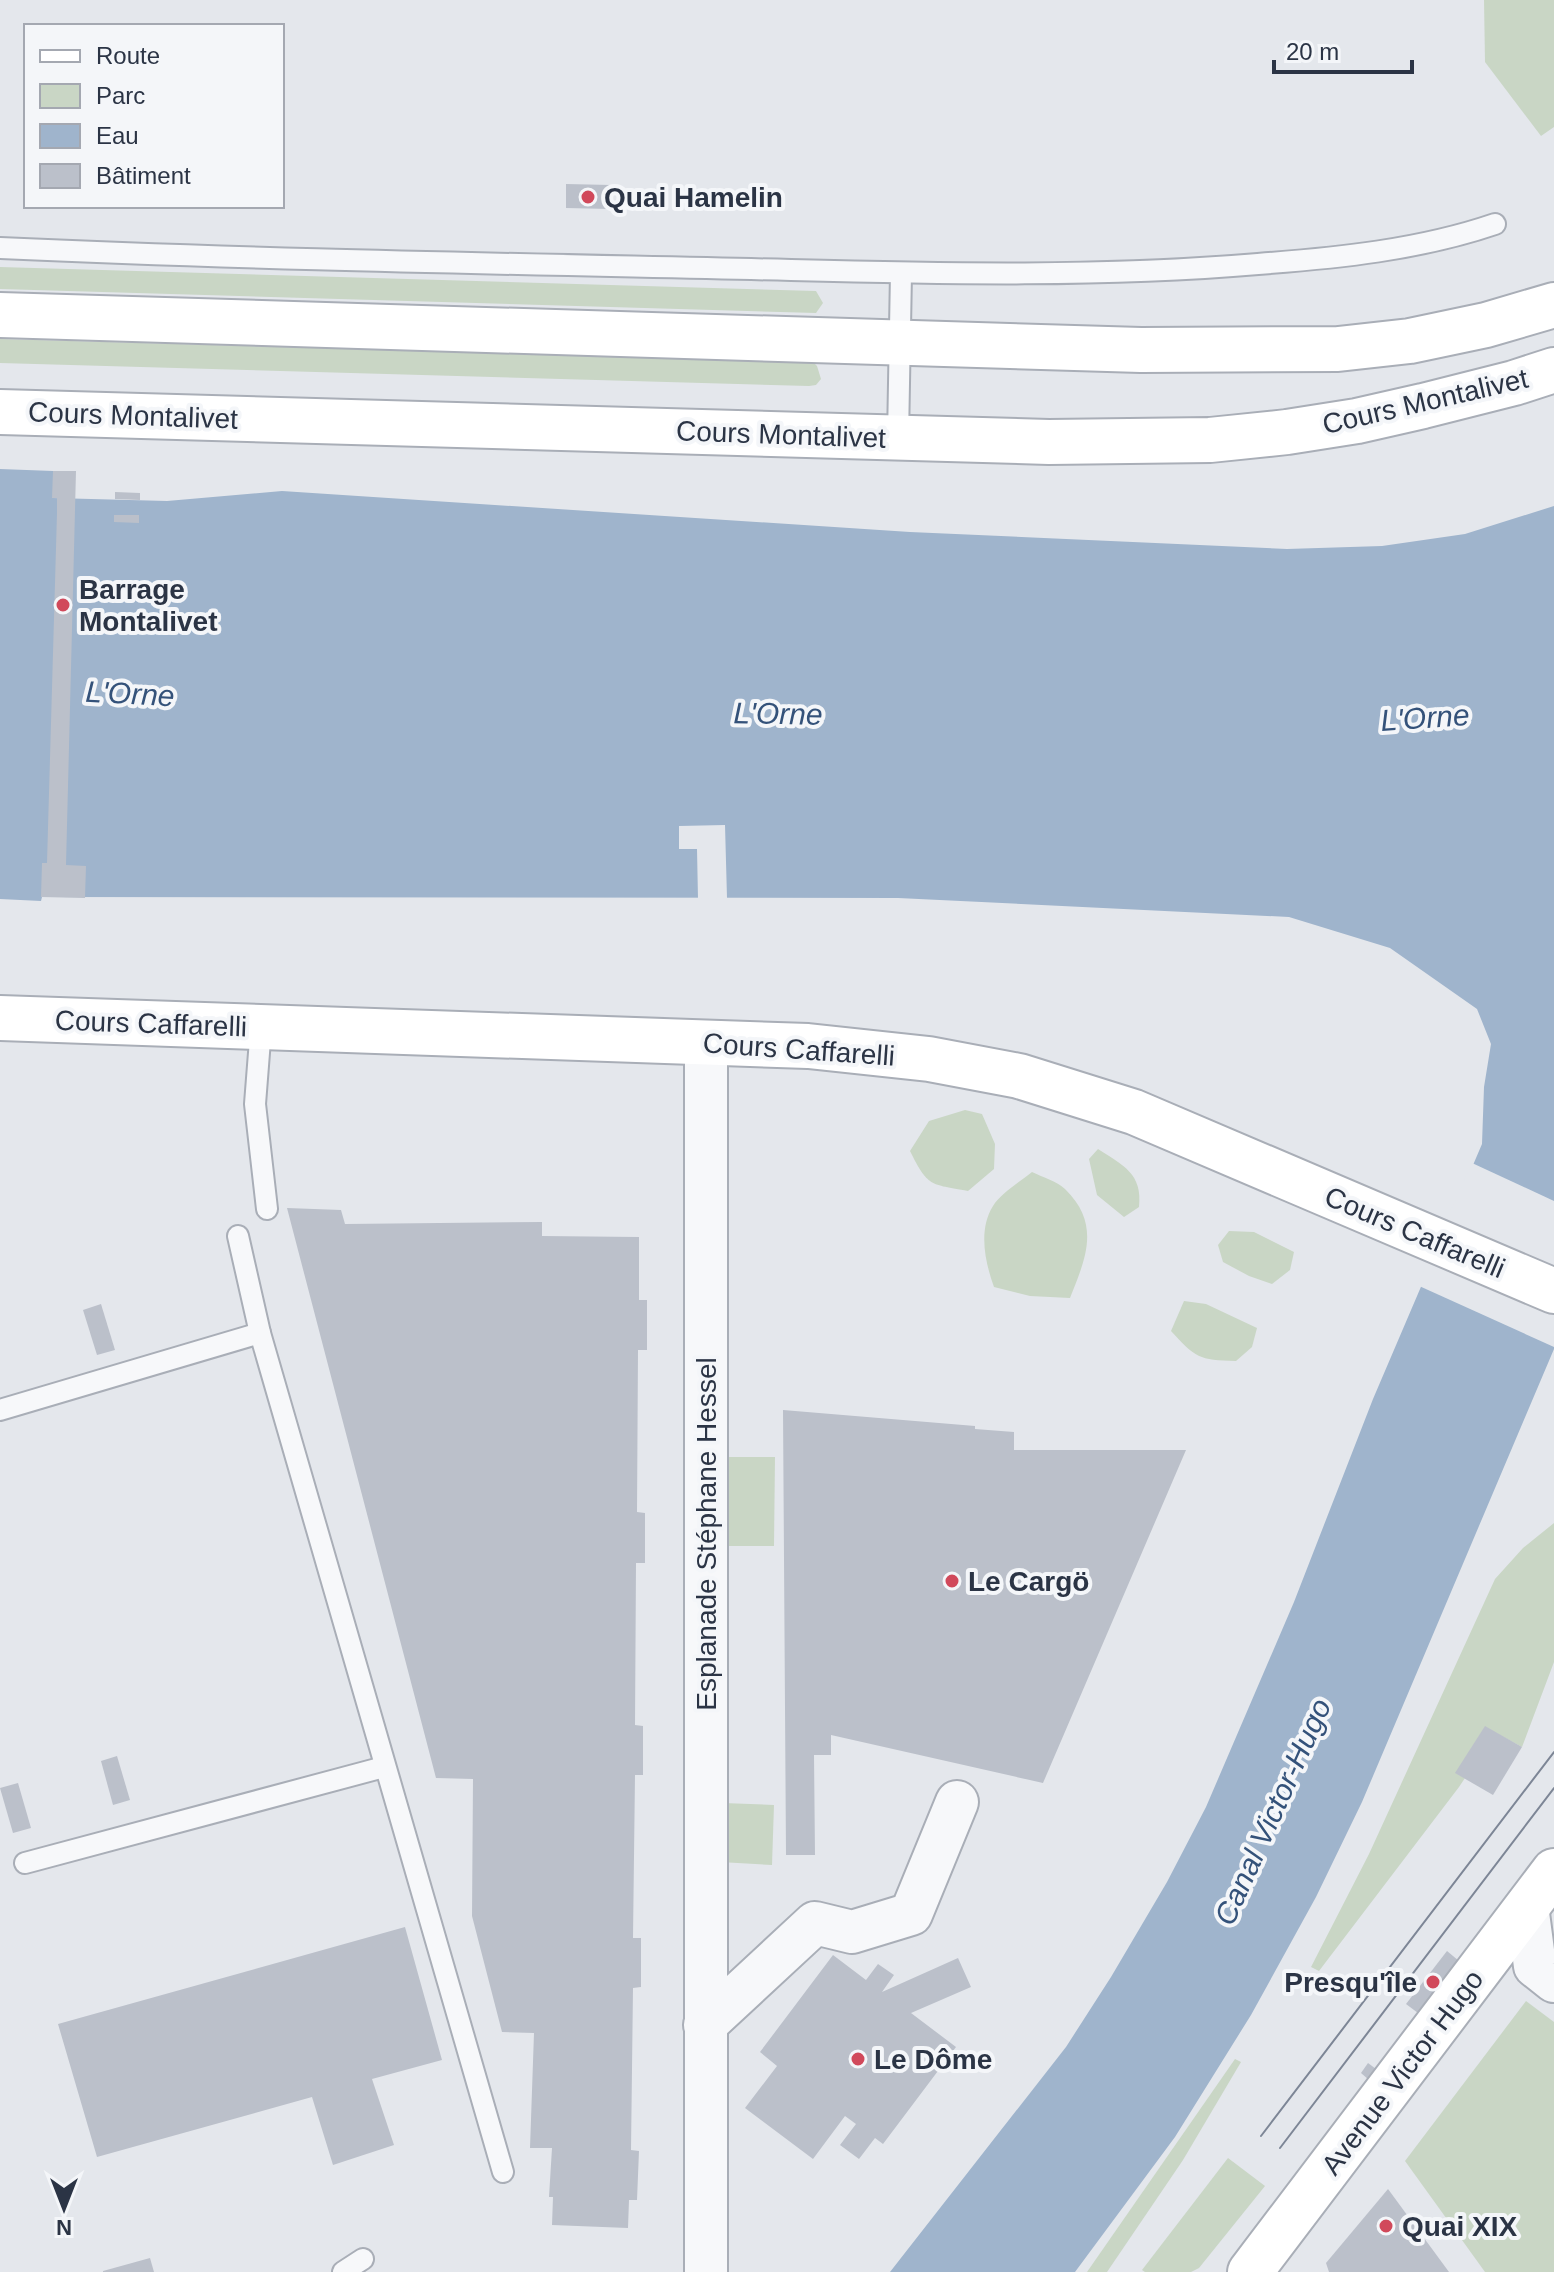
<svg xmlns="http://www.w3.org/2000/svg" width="1554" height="2272" font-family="Arial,sans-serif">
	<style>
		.green { fill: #c9d6c5 }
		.water { fill: #9fb4cc }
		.pier { fill: #e4e7ec }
		.building { fill: #bbc0ca }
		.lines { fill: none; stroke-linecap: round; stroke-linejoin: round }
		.lane-casing { stroke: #a9aeb7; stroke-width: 24 }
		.street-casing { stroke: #a9aeb7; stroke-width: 46 }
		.secondary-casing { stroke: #a9aeb7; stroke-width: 48 }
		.lane { stroke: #f7f8fa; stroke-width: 20 }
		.street { stroke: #f7f8fa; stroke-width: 42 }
		.secondary { stroke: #fff; stroke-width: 44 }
		.tram { stroke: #7d8696; stroke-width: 2 }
		.poi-dot { fill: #d1495b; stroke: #f4f6f9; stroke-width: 3 }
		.labels { text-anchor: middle; stroke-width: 8; stroke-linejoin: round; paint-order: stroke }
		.poi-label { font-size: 28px; font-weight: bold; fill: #2b3445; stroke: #f4f6f9; text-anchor: start }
		.street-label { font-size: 28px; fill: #2b3445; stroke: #f4f6f9 }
		.water-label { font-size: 30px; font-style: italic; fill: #34527a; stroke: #f4f6f9 }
	</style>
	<rect width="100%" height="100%" fill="#e4e7ec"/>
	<!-- green -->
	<g class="green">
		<polygon points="1484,0 1554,0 1554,127 1541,136 1485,62"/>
		<polygon points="0,267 816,291 823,303 816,313 0,289"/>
		<polygon points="0,339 813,362 817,366 821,379 816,385 809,386 0,363"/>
		<path d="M965 1110 982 1114 995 1144 994 1169 968 1191C930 1184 928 1187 910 1151L929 1121Z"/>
		<path d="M1098 1149C1123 1165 1143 1174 1139 1207L1124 1217 1097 1195 1089 1159Z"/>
		<path d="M1032 1172C1042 1177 1057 1181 1065 1189 1101 1224 1086 1258 1070 1298L1030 1296 994 1287C985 1262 978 1230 993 1206 1001 1193 1021 1181 1032 1172Z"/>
		<polygon points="1229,1231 1254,1232 1294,1252 1290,1270 1272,1284 1249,1276 1223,1262 1218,1245"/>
		<path d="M1184 1301 1206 1304 1257 1328 1252 1347 1236 1361C1198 1360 1196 1358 1171 1331Z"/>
		<polygon points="726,1457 775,1457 774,1546 725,1546"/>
		<polygon points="1554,1523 1554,1662 1522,1747 1485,1727 1456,1773 1465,1778 1459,1787 1319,1971 1311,1967 1369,1854 1495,1579 1523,1548"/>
		<polygon points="723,1803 774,1805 772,1865 720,1862"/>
		<polygon points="1526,2001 1554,2022 1554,2272 1485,2272 1405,2161"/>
		<polygon points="1235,2059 1241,2062 1183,2160 1107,2272 1087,2272"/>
		<polygon points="1228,2158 1265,2186 1199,2268 1191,2272 1145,2272 1142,2270"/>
	</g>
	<!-- water -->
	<polygon class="water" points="0,469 53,471 53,498 167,501 282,491 910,532 1287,549 1382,546 1465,534 1554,506 1554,1349 1362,1802 1316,1897 1251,2015 1175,2137 1075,2272 890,2272 1066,2047 1111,1977 1167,1882 1206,1807 1294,1602 1373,1399 1482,1144 1484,1087 1491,1044 1477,1009 1390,948 1289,917 898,898 42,897 41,901 0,899"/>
	<!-- pier -->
	<g class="pier">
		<polygon points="725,825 727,898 698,899 697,849 679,849 679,826"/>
		<polygon points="1472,1163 1554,1201 1554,1347 1417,1285"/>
	</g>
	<!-- building -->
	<g class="building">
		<polygon points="566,184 611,185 610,209 566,208"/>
		<polygon points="53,471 76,471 66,865 86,866 85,898 41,897 42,863 47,863 57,513 57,498 52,498"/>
		<polygon points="115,492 140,493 140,500 115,499"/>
		<polygon points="114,515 139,515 139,523 114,522"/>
		<polygon points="287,1208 341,1210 345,1224 542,1222 542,1236 639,1237 639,1300 647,1300 647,1350 638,1350 637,1512 645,1513 645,1563 636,1563 635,1725 643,1726 643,1775 635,1775 633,1938 641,1938 641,1987 633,1988 631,2150 639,2151 637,2200 629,2200 628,2228 552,2225 553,2197 549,2197 552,2148 530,2148 534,2033 502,2032 472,1916 473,1779 436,1778"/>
		<polygon points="101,1304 115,1350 97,1355 83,1310"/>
		<polygon points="783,1410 975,1426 975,1429 1014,1432 1014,1450 1186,1450 1043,1783 831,1735 831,1755 814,1755 815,1855 786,1855"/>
		<polygon points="1485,1726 1522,1747 1493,1795 1455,1773"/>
		<polygon points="117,1756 130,1800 113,1805 101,1761"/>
		<polygon points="18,1783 31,1828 13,1833 0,1788"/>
		<polygon points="405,1927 442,2060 372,2079 394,2145 333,2165 312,2097 97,2157 58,2024"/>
		<polygon points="1447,1951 1459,1961 1418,2013 1406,2004"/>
		<polygon points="833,1955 866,1980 878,1964 894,1975 882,1992 958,1958 971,1987 911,2013 956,2047 883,2144 875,2138 859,2159 840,2145 856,2124 845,2116 813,2159 745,2108 777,2066 760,2052"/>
		<polygon points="1368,2063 1376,2069 1369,2080 1361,2073"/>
		<polygon points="1388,2189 1449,2272 1329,2272 1326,2263"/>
		<polygon points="150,2258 154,2272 103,2272 103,2271"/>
	</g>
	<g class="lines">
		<!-- lane casing -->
		<g class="lane-casing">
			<g id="lane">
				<path d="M0 248C264 260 527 264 791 270 947 274 1103 277 1258 264 1337 258 1419 250 1495 224"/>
				<polyline points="898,438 901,273"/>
				<polyline points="261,1027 255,1104 267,1209"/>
				<polyline points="238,1236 260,1333 503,2172"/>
				<polyline points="0,1410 260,1333"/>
				<polyline points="25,1863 384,1767"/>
				<polyline points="343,2272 363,2259"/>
			</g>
		</g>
		<!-- street casing -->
		<g class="street-casing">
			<g id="street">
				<polyline points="1527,1906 1535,1966 1554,1981"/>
				<polyline points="705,2025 815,1923 852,1932 911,1914 957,1802"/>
				<polyline points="706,2272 706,1042"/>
			</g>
		</g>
		<!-- secondary casing -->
		<g class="secondary-casing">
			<g id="secondary">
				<polyline points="0,315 1141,350 1338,349 1410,341 1486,325 1554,305"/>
				<polyline points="0,412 1049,442 1210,440 1287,432 1357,421 1423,406 1514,383 1554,370"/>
				<polyline points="0,1018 808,1046 929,1059 1019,1076 1134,1112 1554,1291"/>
				<polyline points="1250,2272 1554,1871"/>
			</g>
		</g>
		<!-- lane -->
		<use href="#lane" class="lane"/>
		<!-- street -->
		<use href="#street" class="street"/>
		<!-- secondary -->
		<use href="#secondary" class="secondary"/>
		<!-- tram -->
		<g class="tram">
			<polyline points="1261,2136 1554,1752"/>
			<polyline points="1280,2148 1554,1788"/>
		</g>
	</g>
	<!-- markers -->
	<g class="poi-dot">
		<circle cx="588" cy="197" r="8"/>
		<circle cx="63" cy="605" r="8"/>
		<circle cx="952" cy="1581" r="8"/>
		<circle cx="1433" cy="1982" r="8"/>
		<circle cx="858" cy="2059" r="8"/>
		<circle cx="1386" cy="2226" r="8"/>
	</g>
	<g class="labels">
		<!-- poi labels -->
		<g class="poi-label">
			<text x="604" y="207">Quai Hamelin</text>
			<text x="79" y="599">Barrage<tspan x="79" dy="32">Montalivet</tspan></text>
			<text x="968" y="1591">Le Cargö</text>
			<text x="1417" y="1992" text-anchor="end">Presqu'île</text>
			<text x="874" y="2069">Le Dôme</text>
			<text x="1402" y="2236">Quai XIX</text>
		</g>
		<!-- street labels -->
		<g class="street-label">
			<text transform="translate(1425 401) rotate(-13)" y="10">Cours Montalivet</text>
			<text transform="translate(133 415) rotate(2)" y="10">Cours Montalivet</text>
			<text transform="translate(781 434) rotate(2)" y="10">Cours Montalivet</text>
			<text transform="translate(151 1023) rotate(2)" y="10">Cours Caffarelli</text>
			<text transform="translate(799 1049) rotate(4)" y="10">Cours Caffarelli</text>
			<text transform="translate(1415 1232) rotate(23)" y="10">Cours Caffarelli</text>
			<text transform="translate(706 1534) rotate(-90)" y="10">Esplanade Stéphane Hessel</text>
			<text transform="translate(1402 2072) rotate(-53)" y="10">Avenue Victor Hugo</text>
		</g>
		<!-- water labels -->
		<g class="water-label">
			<text transform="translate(130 694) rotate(3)" y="10">L'Orne</text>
			<text transform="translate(778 714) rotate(1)" y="10">L'Orne</text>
			<text transform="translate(1425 718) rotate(-4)" y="10">L'Orne</text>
			<text transform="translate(1273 1812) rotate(-66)" y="10">Canal Victor-Hugo</text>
		</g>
	</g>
	<!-- legend -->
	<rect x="24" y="24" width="260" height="184" fill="#f4f6f9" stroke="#a4a8b1" stroke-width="2"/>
	<rect x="40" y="50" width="40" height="12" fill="#ffffff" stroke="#a4a8b1" stroke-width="2"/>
	<text x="96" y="64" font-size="24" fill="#2b3445">Route</text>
	<rect x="40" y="84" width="40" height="24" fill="#c9d6c5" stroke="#a4a8b1" stroke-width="2"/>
	<text x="96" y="104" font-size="24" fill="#2b3445">Parc</text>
	<rect x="40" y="124" width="40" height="24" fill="#9fb4cc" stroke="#a4a8b1" stroke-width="2"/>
	<text x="96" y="144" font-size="24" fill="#2b3445">Eau</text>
	<rect x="40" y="164" width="40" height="24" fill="#bbc0ca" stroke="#a4a8b1" stroke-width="2"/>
	<text x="96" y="184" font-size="24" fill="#2b3445">Bâtiment</text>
	<!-- north arrow -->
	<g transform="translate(64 2208) rotate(180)" stroke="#f4f6f9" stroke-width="6" paint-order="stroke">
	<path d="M0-6L14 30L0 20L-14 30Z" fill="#2b3445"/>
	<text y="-12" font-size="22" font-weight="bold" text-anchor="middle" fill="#2b3445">N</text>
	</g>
	<!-- scale -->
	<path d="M1274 60v12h138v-12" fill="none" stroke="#2b3445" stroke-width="4"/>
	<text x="1286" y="60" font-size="24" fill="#2b3445" stroke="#f4f6f9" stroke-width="6" paint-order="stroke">20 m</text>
</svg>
